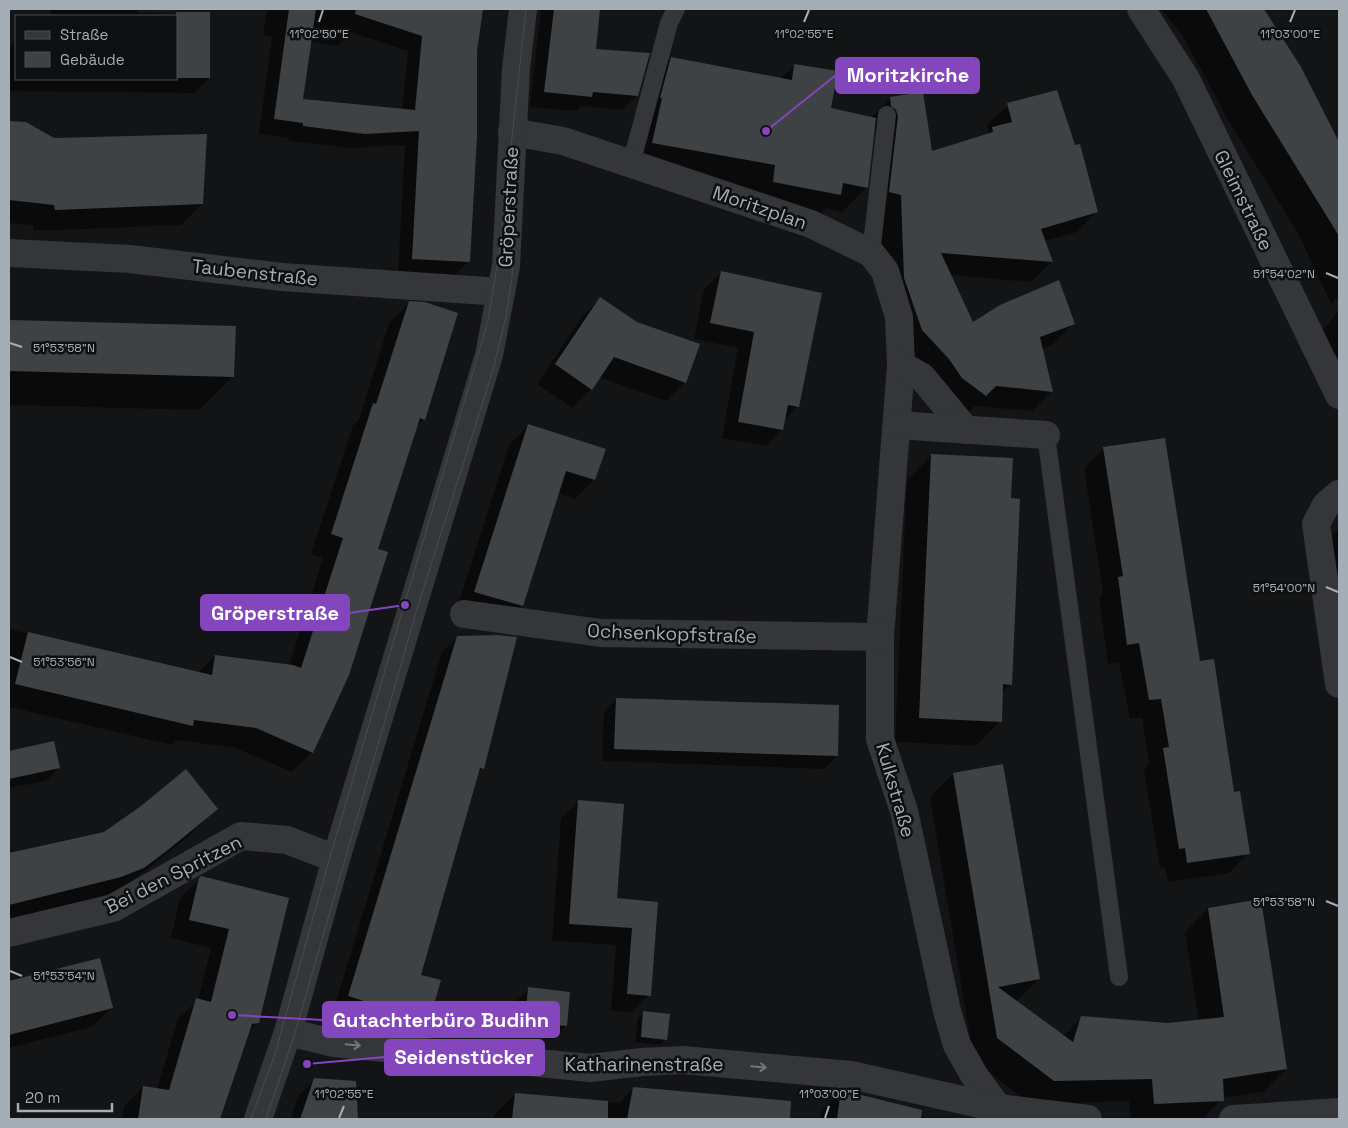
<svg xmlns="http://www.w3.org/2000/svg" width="1348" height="1128" font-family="'Space Grotesk',sans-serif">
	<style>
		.shadow { fill: #0007; fill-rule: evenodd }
		.building { fill: #3f4245 }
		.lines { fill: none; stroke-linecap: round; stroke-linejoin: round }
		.lane { stroke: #34363a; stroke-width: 18 }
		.street { stroke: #34363a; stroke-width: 28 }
		.tram { stroke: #474b50; stroke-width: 1 }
		.oneway { stroke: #72777e }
		.ticks { fill: none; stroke: #a5adb6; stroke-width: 2 }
		.labels { text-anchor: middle; stroke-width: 5; stroke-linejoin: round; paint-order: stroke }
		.street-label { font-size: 19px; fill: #a5adb6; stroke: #0e0f10 }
		.ticks-label { font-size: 12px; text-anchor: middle; fill: #a5adb6; stroke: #0e0f10; stroke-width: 5; stroke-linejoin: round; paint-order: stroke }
		.leader { fill: none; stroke: #8346bd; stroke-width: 2 }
		.callout-dot { fill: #8346bd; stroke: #0e0f10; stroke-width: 2 }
		.callout { fill: #8346bd; stroke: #8346bd; stroke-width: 2 }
		.callout-label { font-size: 20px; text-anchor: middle; font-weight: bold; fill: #fff }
	</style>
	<rect width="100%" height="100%" fill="#131415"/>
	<!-- shadow -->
	<g class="shadow">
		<polygon points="51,9 138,9 138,13 209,14 209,78 194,93 9,91 10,46 16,39 16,79 176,79 176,16 51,16"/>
		<path d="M271 9H481L476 51 469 261 454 276 398 273 405 145 349 148 288 141 289 138 259 134 272 37 263 35 266 14ZM350 32 408 51 402 110 302 100 310 42 337 46Z"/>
		<polygon points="541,9 599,9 595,50 637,95 622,110 581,106 576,111 530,107"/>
		<polygon points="1161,9 1262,9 1300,68 1339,145 1339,296 1331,304 1298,233 1228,120 1183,36"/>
		<polygon points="671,58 780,79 795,65 830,109 871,118 891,98 931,152 985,136 989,132 987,125 1008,105 1097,211 1077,232 1044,241 1051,262 1031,282 950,275 973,324 1073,324 1053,344 1042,349 1052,391 1032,411 975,406 964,416 902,350 884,298 877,131 874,128 867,187 842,212 826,208 815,219 749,206 751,189 628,168 647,83"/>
		<polygon points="9,123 26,123 54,139 202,204 181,225 34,231 33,225 9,223"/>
		<polygon points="721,273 798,406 784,420 782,430 766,446 722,438 738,348 694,339 704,289"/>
		<polygon points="601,298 637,323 685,382 666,401 599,377 591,389 572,408 537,384 582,317"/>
		<polygon points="409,303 424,419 416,427 312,752 292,772 235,748 177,740 172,745 9,707 9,629 198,673 215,656 289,666 323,558 311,554 353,425 359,419 389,323"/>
		<polygon points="1339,310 1339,358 1316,339"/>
		<polygon points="9,321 234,327 233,376 199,410 9,405"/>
		<polygon points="528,426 604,450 594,480 575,499 558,493 522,606 503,625 456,611 509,445"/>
		<polygon points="1104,448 1199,663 1248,853 1229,873 1168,882 1165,867 1160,868 1144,769 1149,764 1142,718 1130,719 1119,662 1108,664 1099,598 1103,594 1084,468"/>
		<polygon points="931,456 1009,500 1011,684 1002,693 1000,721 976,746 895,742 907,480"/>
		<polygon points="1339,529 1339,665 1321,545"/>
		<polygon points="458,637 515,638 482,769 477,774 420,975 428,1021 412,1037 348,1018 349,1016 333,1012 442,652"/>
		<polygon points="616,699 837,756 824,769 602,761 604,712"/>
		<polygon points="53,742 59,768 46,781 9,788 9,752"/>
		<polygon points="953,774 1039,979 1016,1002 1063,1036 1082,1018 1168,1024 1199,1021 1185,932 1208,909 1286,1069 1263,1092 1222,1098 1203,1119 1131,1119 1129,1101 1030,1104 974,1061 930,797"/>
		<polygon points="579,801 616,899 657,903 649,995 632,1012 611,1011 616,945 552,941 561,818"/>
		<polygon points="216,809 189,836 115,894 9,925 9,855"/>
		<polygon points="200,879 287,898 258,1023 247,1033 215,1119 122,1119 124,1106 143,1087 157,1089 178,1019 198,1000 211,948 171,938 180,898"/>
		<polygon points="99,960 111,1008 92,1027 9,1048 9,981"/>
		<polygon points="529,989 566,1026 553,1039 513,1035 516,1001"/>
		<polygon points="644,1012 666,1039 660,1045 635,1042 638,1018"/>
		<polygon points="314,1080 357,1118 291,1119 298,1096"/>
		<polygon points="634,1088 708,1119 494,1119 494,1115 515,1094 619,1103"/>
		<polygon points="841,1092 910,1112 928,1119 820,1119 821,1112"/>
	</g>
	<!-- building -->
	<g class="building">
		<polygon points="289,9 316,9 303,99 415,110 422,36 355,14 356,9 483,9 477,51 477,136 470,262 412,259 419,131 365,134 303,126 303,123 274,119"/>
		<polygon points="554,9 600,9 596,49 650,53 638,96 593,92 592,97 544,92"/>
		<polygon points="1206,9 1264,9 1301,67 1339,142 1339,236 1252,95"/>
		<rect x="176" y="12" width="34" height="66"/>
		<polygon points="671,57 792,80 794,64 838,71 831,108 876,118 868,188 843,183 841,195 773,182 775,165 652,143 662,98 660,98"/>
		<polygon points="1057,90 1075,145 1080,144 1098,212 1041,229 1053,262 941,253 973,322 1000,305 1059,280 1075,324 1040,337 1053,392 996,386 986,396 962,378 949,359 922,330 904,278 901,195 889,192 898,116 896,110 891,106 890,97 923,92 932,151 993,132 992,127 1012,122 1007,103"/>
		<polygon points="9,121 26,122 54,138 207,134 203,204 55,210 54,205 9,200"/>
		<polygon points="721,271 822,293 799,407 788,405 783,430 738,422 754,332 710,323"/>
		<polygon points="600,297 637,322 700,344 686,383 614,357 592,390 555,364"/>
		<polygon points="409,301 425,302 458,313 425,420 420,418 378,549 388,552 349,675 313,753 256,728 194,720 193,726 15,684 28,632 212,675 215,655 293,665 301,668 343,538 331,534 373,403 376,404"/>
		<polygon points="9,320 236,326 234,377 9,371"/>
		<polygon points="528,424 606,449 595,480 566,471 523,606 474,592"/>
		<polygon points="1165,438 1200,661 1214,659 1234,792 1240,791 1250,854 1187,863 1185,848 1179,849 1163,748 1169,747 1161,699 1149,700 1139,643 1127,645 1118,577 1123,576 1103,447"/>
		<polygon points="931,454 1013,458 1011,498 1020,499 1012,685 1003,684 1002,722 919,718"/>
		<polygon points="498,635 517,637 484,769 480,768 421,975 441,980 429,1022 363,1003 364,1001 348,996 457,636"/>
		<polygon points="616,698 839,705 838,756 614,749"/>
		<polygon points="54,741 60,768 9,779 9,751"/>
		<polygon points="1003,764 1040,979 998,987 1073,1042 1081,1016 1168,1023 1224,1017 1208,908 1261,899 1287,1069 1223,1079 1224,1101 1154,1104 1152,1079 1054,1081 997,1038 953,773"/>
		<polygon points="186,769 218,809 169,849 144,868 121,877 9,905 9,853 104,832 141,806"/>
		<polygon points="578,800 624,804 617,898 658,902 651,996 627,994 632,928 569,924"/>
		<polygon points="201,876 289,898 259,1023 252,1024 220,1119 138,1119 143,1086 169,1090 196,998 211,1002 229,929 189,920 199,878"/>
		<polygon points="100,958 113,1008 9,1035 9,981"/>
		<polygon points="528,987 570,992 567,1026 525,1023"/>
		<polygon points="643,1011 670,1014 667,1040 641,1037"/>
		<polygon points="314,1078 356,1081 358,1118 300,1119"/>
		<polygon points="633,1087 791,1101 790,1119 627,1119"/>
		<polygon points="841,1090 922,1110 921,1119 837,1119"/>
		<polygon points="515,1093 608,1101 608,1119 512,1119"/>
	</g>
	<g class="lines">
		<!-- lane -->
		<g class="lane">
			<polyline points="631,164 669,23 676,9"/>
			<polyline points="871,253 887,115"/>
			<polyline points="1046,435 1119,977"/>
		</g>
		<!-- street -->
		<g class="street">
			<polyline points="1141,9 1186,79 1339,395"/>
			<polyline points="512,132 563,141 811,224 871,253 885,271 899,317 901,365 880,637 880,739 904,811 947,1011 957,1045 974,1075 998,1108"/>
			<polyline points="9,253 130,259 282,277 501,292"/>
			<polyline points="901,365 922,377 966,430"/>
			<polyline points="897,425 1046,435"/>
			<polyline points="1339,494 1326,505 1316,524 1339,684"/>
			<polyline points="464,614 601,633 880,637"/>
			<polyline points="9,933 113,908 241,836 287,840 336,859"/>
			<polyline points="288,1032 333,1043 590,1068 642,1062 683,1060 851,1075 998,1108 1088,1119"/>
			<polyline points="258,1119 288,1032 336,859 489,355 506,266 516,69 523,9"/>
			<polyline points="1233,1119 1339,1112"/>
		</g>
		<!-- tram -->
		<g class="tram">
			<polyline points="251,1119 275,1054 330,857 488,321 500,248 526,9"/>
			<polyline points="266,1119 295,1033 417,609 493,370 506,317 512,277 514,239 512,191"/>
		</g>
	</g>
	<!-- one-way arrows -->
	<defs><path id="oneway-shaft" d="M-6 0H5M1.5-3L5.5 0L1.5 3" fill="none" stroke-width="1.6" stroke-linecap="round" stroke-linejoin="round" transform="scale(1.25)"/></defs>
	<g class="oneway">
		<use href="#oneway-shaft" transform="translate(353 1045) rotate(5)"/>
		<use href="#oneway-shaft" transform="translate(759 1067) rotate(5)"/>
	</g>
	<!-- ticks -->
	<path class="ticks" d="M319 22 323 10M804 22 809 10M1290 22 1295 10M1326 273 1338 278M10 343 22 347M1326 587 1338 592M10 657 22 662M1326 901 1338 906M10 971 22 976M339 1118 344 1106M825 1118 829 1106"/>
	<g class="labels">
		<!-- street labels -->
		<g class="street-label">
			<text transform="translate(1244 200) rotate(64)" y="7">Gleimstraße</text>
			<text transform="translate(508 207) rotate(-87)" y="7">Gröperstraße</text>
			<text transform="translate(760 207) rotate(19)" y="7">Moritzplan</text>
			<text transform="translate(255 272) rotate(6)" y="7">Taubenstraße</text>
			<text transform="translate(672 633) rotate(2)" y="7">Ochsenkopfstraße</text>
			<text transform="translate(896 790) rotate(74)" y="7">Kulkstraße</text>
			<text transform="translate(173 874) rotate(-27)" y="7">Bei den Spritzen</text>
			<text x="644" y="1071">Katharinenstraße</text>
		</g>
	</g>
	<g class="ticks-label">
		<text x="319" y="38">11°02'50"E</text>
		<text x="804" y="38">11°02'55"E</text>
		<text x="1290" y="38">11°03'00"E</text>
		<text x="1284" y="278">51°54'02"N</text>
		<text x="64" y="352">51°53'58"N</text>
		<text x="1284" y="592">51°54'00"N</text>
		<text x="64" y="666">51°53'56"N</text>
		<text x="1284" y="906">51°53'58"N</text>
		<text x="64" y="980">51°53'54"N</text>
		<text x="344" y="1098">11°02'55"E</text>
		<text x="829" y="1098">11°03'00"E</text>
	</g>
	<!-- callouts -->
	<path class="leader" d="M766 131L836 75M405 605L349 613M232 1015L323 1020M307 1064L385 1057"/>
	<g class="callout-dot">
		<circle cx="766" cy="131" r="5"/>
		<circle cx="405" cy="605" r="5"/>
		<circle cx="232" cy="1015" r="5"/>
		<circle cx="307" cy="1064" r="5"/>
	</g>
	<g class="callout">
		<rect x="836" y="58" width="143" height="35" rx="5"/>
		<rect x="201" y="595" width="148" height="35" rx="5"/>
		<rect x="323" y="1002" width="236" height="35" rx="5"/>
		<rect x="385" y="1040" width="159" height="35" rx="5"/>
	</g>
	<g class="callout-label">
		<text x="908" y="82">Moritzkirche</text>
		<text x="275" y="620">Gröperstraße</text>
		<text x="441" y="1027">Gutachterbüro Budihn</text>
		<text x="464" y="1064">Seidenstücker</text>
	</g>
	<!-- border -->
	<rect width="1348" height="1128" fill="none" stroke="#a5adb6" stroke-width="20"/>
	<!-- legend -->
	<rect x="15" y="15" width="162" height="65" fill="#0e0f10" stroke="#4a4e52"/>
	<rect x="25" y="31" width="25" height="8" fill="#34363a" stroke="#4a4e52"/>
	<text x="60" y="40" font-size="15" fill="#a5adb6">Straße</text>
	<rect x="25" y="52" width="25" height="15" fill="#3f4245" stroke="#4a4e52"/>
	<text x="60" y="65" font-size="15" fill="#a5adb6">Gebäude</text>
	<!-- scale -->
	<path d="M18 1103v8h94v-8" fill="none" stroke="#a5adb6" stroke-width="2.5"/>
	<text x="25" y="1103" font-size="15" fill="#a5adb6" stroke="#0e0f10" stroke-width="4" paint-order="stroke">20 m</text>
</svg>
